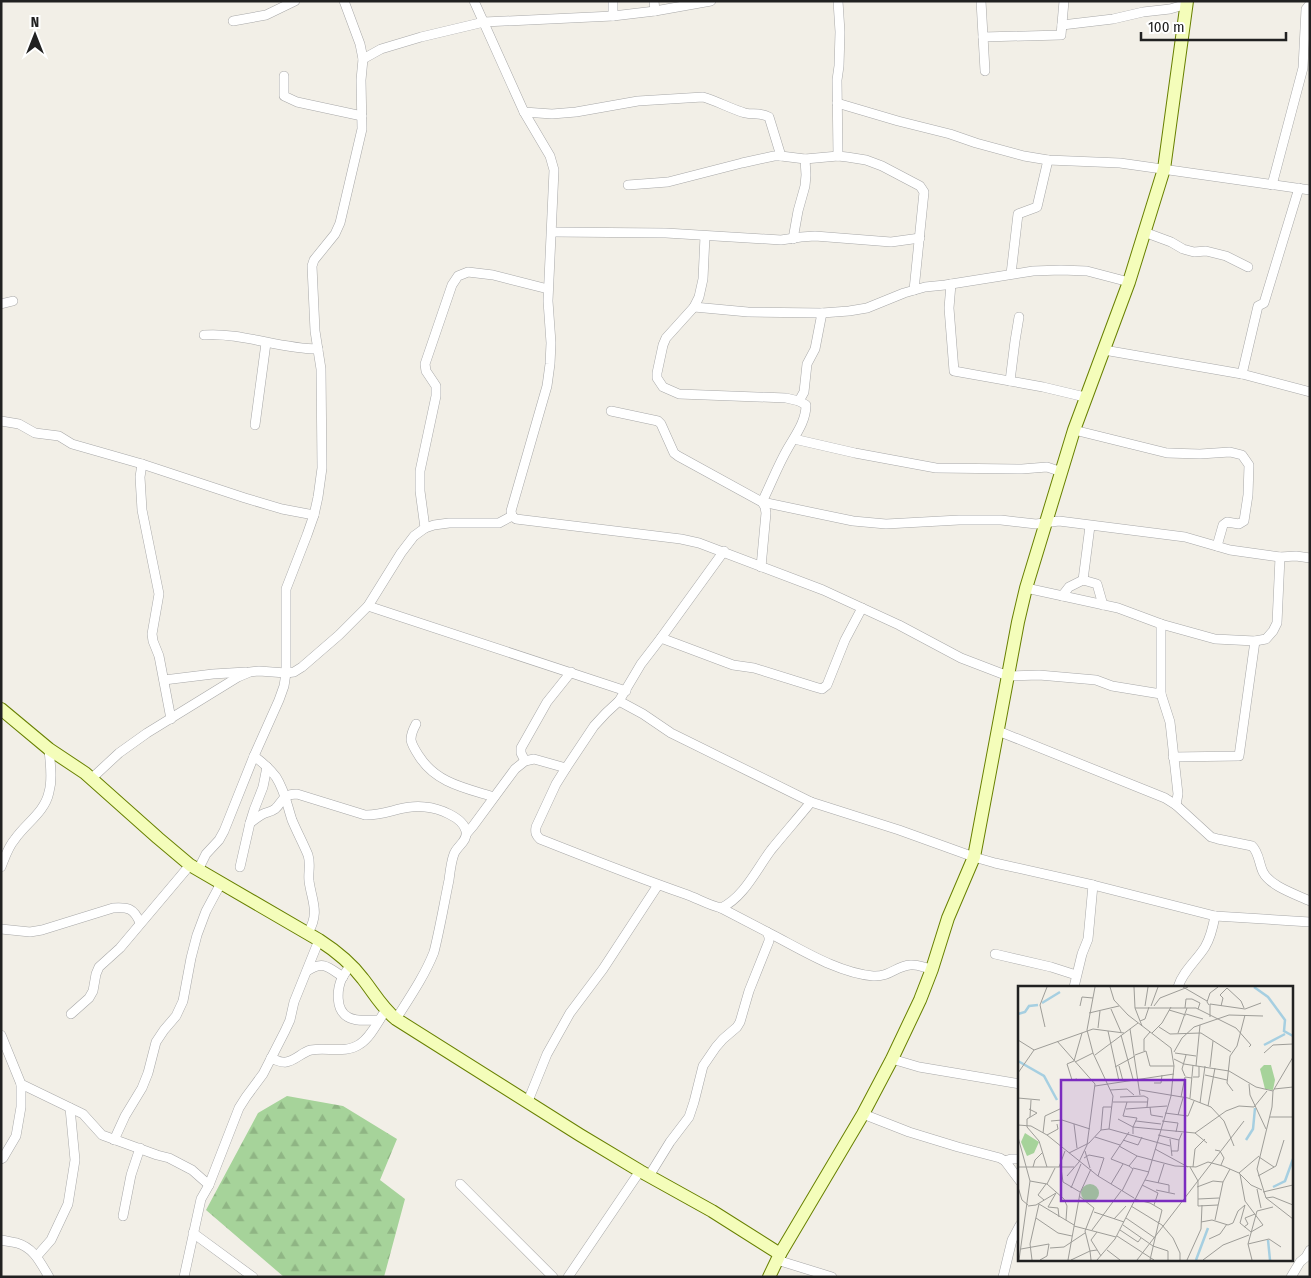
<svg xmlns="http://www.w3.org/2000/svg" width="1311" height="1278" font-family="'Fira Sans Condensed',sans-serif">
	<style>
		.forest { fill: url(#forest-firs) }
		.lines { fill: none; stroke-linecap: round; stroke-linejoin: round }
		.street-casing { stroke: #a8a8a8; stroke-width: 10 }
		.secondary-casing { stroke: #688000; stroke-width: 14 }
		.street { stroke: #fff; stroke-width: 9 }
		.secondary { stroke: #f4fdba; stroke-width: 12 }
		.inset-river { fill: none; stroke: #a6cfe1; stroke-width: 2.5 }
		.inset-road { fill: none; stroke: #9e9d98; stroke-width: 1 }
		.view { fill: #7b2cbf; fill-opacity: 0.15; stroke: #7b2cbf; stroke-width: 2.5 }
		.inset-edge { fill: none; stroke: #212121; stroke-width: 2.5 }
	</style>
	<defs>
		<pattern id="forest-firs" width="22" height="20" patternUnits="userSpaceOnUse" patternTransform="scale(1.25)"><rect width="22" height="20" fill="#a6d39a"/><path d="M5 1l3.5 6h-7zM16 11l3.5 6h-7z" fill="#8fb584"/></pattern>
	</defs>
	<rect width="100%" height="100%" fill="#f2efe7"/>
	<!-- forest -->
	<polygon class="forest" points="287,1096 343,1106 397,1139 380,1180 405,1199 384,1277 284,1277 206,1210 258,1113"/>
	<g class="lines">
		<!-- street casing -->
		<g class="street-casing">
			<g id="street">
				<polyline points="474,1 524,112 550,156 554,170 548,301 551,343 550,364 547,386 511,511 512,516 516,519 681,539 699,543 823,590 899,625 961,658 1008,676 1039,675 1096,680 1112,686 1161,694"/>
				<polyline points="613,1 613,16"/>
				<polyline points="654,1 655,11"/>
				<polyline points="838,1 840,32 839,66 837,80 838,156"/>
				<polyline points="981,1 985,71"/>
				<polyline points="233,21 266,15 295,1"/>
				<polyline points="1062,25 1113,19 1143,12 1170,9 1187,4"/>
				<polyline points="983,37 1061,35 1064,1"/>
				<polyline points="363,59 381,49 421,37 484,22 613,16 655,11 711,1"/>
				<polyline points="284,76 284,96 297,102 362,116"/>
				<polyline points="837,103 898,121 950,134 976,143 1024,156 1048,160 1120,163 1310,190"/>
				<path d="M524 112 552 114 576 112 638 101 703 97C717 101 731 109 745 113 753 115 760 112 769 117L781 156"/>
				<polyline points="628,185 668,182 742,163 774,156 781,156 805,159 838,156 847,157 866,160 882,166 920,186 924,192 914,290"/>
				<polyline points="1272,185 1303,68 1306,9 1310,4"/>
				<polyline points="552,232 666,233 781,240 801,237 815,236 891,242 920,238"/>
				<polyline points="1144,232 1171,242 1183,249 1194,252 1206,251 1226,256 1248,267"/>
				<path d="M705 236 703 279 699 297 694 307 666 338 663 345 657 373V378L663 387 679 394 786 398 799 401 806 405C806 421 796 434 788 448 778 465 771 484 762 502L853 521 886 524 959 520H1001L1036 524 1059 521 1185 537 1230 550 1280 557 1296 556 1310 558"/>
				<polyline points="793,239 798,211 805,186 806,175 805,159"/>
				<polyline points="1011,274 1018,214 1037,207 1048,160"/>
				<polyline points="951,284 949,308 954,371 1043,387 1085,397"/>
				<polyline points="1,304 13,301"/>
				<polyline points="694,307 748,312 822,313 849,311 867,308 904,293 925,287 945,285 1033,271 1061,270 1087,271 1129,282"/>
				<path d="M204 335C242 332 279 349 318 349"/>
				<polyline points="1104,350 1242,374 1310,392"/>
				<polyline points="1242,374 1258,306 1264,303 1299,188"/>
				<polyline points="1010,381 1015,341 1019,317"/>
				<polyline points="799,401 804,392 807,364 815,349 822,313"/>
				<polyline points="611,411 658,421 661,424 674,453 678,456 762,502 765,507 766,513 761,567"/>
				<polyline points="1,421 19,424 35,433 59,436 72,444 142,464 245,498 282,509 314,515"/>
				<polyline points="255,425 266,343"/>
				<polyline points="1074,430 1167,453 1200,454 1230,452 1242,455 1249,465 1248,495 1244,521 1239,524 1227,522 1223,525 1217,546"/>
				<polyline points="794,439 855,453 936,468 1022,469 1047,467 1062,472"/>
				<polyline points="142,464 140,477 142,510 159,594 152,634 153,641 159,656 171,719"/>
				<polyline points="425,528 420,491 420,471 436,396 436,386 426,371 425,364 452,285 458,276 468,272 493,275 548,289"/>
				<path d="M724 551 661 638 641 664 619 701 606 713 594 726 566 768 556 784 536 827C535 833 536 835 540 839 588 858 636 877 685 894 697 898 708 905 721 908 744 897 756 870 771 850 784 834 798 818 811 802"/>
				<polyline points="1083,580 1090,526"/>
				<polyline points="1026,588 1118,608 1161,624 1215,639 1255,641 1266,639 1273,631 1277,623 1280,557"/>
				<polyline points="1062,596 1069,587 1083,580 1097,584 1103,605"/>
				<polyline points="368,606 626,691"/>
				<polyline points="1161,624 1161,694 1170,722 1178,794 1176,805"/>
				<polyline points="661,638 733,665 754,668 815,687 822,689 827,685 845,640 862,608"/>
				<polyline points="164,680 213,674 246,672"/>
				<polyline points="619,701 643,714 671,733 811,802 899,830 974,857 995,863 1093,885 1215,916 1310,922"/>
				<path d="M416 724C408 739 410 742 419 756 436 783 465 788 494 797"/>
				<path d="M998 731 1165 798 1176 805 1211 837 1218 839 1252 846C1259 852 1259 864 1263 872 1270 886 1295 894 1310 901"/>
				<path d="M254 756C262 762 270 769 276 777 285 791 287 805 292 820 297 832 303 843 308 855 311 864 308 872 309 881 312 902 320 912 308 933"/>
				<polyline points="1173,757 1239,756 1255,641"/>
				<polyline points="525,761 521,753 521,748 547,702 571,672"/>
				<polyline points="91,779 119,753 147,733 238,677 250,672 259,671 286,673 294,672 302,667 339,635 368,606 401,553 414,536 425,528 434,525 449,523 499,523 512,516"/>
				<path d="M250 823C254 820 259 816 263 814 267 812 271 812 275 809 283 802 282 794 297 794L365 815C385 816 404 804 425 807 438 808 463 817 466 831 468 841 457 846 454 854 451 862 450 872 449 880 444 904 440 928 434 952 425 975 410 997 396 1019"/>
				<polyline points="467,833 473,826 515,769 525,761 534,759 566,768"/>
				<path d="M1 867C5 857 8 847 15 839 26 823 45 812 49 792 53 778 50 763 49 749"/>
				<polyline points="240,867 250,823 254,810 263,787 267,767"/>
				<polyline points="198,870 206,854 219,840 224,831 254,756 279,700 284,686 286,673 286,589 307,535 314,515 318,497 322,468 321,369 315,331 312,266 314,260 335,234 340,223 362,129 361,80 363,59 360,44 344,1"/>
				<path d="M1 929 30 932 42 930 113 908C128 907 134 908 140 923"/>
				<path d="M767 932C799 948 837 973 873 976 890 977 896 966 910 965 917 964 925 968 932 969"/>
				<polyline points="995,954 1051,967 1076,975"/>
				<path d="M351 964C348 969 345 973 342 978 337 989 335 1010 348 1017 356 1022 370 1020 379 1020"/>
				<path d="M307 971C323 960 328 967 343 977"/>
				<polyline points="1074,987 1082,954 1088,939 1093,885"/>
				<path d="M1178 987C1183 971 1197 960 1205 947 1211 937 1213 927 1215 916"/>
				<polyline points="71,1014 89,998 93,991 96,974 99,967 120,948 190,865"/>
				<polyline points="1,1035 21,1084 83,1114 102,1135 157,1155 169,1158 192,1170 209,1185"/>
				<path d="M271 1058C276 1060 281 1063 286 1062 295 1061 302 1052 311 1050 327 1047 346 1054 360 1044 371 1037 378 1021 386 1010"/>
				<polyline points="892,1059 919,1067 1020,1084"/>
				<polyline points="528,1101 547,1054 570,1013 603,969 658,885"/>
				<polyline points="863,1114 909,1132 958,1147 1000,1158 1005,1161 1020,1181"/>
				<polyline points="114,1140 125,1116 142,1088 148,1073 156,1042 164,1030 176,1016 183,1001 191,958 197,935 206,911 221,883"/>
				<polyline points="1,1159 3,1158 16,1136 21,1107 21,1084"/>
				<polyline points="1005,1161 1011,1159 1020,1159"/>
				<polyline points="649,1176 670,1142 689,1117 694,1102 703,1066 716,1047 723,1039 737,1027 740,1022 749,991 769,941 769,937 767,932 721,908"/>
				<polyline points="460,1184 553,1277"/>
				<polyline points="123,1216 131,1175 140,1148"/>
				<polyline points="193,1233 253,1277"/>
				<path d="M1 1240C6 1241 12 1242 17 1243 34 1248 40 1262 49 1277"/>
				<polyline points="37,1256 51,1240 68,1204 75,1160 70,1108"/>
				<polyline points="777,1260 832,1277"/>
				<polyline points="184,1277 201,1199 209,1185 239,1108 246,1097 263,1074 285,1031 290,1020 294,1002 319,940"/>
				<polyline points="568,1277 640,1171"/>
				<polyline points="1003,1277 1012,1240 1020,1225"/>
				<polyline points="1291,1277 1300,1262 1306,1257 1310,1250"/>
			</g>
		</g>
		<!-- secondary casing -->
		<g class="secondary-casing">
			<g id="secondary">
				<path d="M1 709 49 749 85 773 158 838 190 865 319 940C336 951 351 963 363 979 374 993 382 1008 396 1019L580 1135 640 1171 712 1211 780 1254"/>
				<polyline points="769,1277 780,1254 863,1114 892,1059 920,1000 932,969 948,918 974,857 1018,622 1026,588 1074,430 1129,282 1164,169 1187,1"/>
			</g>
		</g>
		<!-- street -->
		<use href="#street" class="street"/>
		<!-- secondary -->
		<use href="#secondary" class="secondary"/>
	</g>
	<!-- overview -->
	<g transform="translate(1018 986)">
		<rect width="275" height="275" fill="#f2efe7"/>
		<path d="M246 79H253L257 94 255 104 247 103 242 83ZM7 147 21 156 16 167 9 170 3 156ZM63 207a9 9 0 1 1 18 0a9 9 0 1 1-18 0Z" fill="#a6d39a"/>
		<path class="inset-river" d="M236 1 250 11 267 34 266 45 275 50M24 17 42 6M0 28 7 26 11 20 20 19M246 59 267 48M0 75 26 90 39 114M228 154 235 143 237 122M255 201 267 195 275 173M250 254 252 274M178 274 190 242"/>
		<path class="inset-road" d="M77 1 69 44 75 67 95 110 91 143 152 160M116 1 117 22 124 40M165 1 189 15M191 19 189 16 192 7 200 1M62 20 64 11 75 12M127 20 130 1M133 20 140 1M136 20 142 12 170 1M203 20 205 12 202 9 209 2 223 15 226 22M117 22H178L218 42 233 59 231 61M167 22 168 13H174L182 17 180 23M93 23 103 46M151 24 168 29M71 27 101 20M168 28 185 33M192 31V18L227 23 243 17M122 35 127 33 131 21M27 41 22 19 29 1M141 41 152 48 183 47 213 66M80 42 82 25M112 43 122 109M90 45 101 95M134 47 144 37 153 21M160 47 169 22M103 49 115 93M0 54 16 64 75 43 106 47M39 55 77 98 69 159 61 176M126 65V53L132 46M156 66 164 52 176 41 211 29 245 30M157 67 178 70M246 67 255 59 275 58M77 69 120 37M117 69 128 65 132 80H156M275 71 255 105 254 121 239 183 248 212 275 233M156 73 166 78 211 85 238 101 255 105M57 76 75 67M101 80 105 95M178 80 182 39M97 81 117 70M192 81 195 55M0 87 16 64M187 89 209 94M167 90 164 83 168 69M175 91H181V80M59 93 54 94 49 78 56 75 64 47M136 97H143L144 89M231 98 232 109 248 143M77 100 156 88M256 103 275 101M92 104 109 103 116 109M122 104 170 112 193 121 206 135 216 160M215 105 209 97 212 70 219 60 227 29M102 111 126 110 130 112 129 121M163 111 167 91 174 92M0 112 22 114M172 112 175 79M95 116H130M109 116 105 130 119 132 115 141 177 147 208 125 221 120 236 121 249 105M182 117 187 80M190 120 197 82M132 121 133 129 145 131M11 123 19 127 9 133V141L21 155 29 181M108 123 149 120M147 127 170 130 176 115M160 129 165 112M12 131 13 114M252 131H275M100 133 115 141V148M33 135 44 134 72 143M118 135 143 138M144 135 160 137 158 146M56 138 59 162M0 139 13 140 29 149 80 190 116 212M83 144 85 121H94M111 146 93 173 111 180 119 170M25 147 27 130 44 122M177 147 189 157M29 149 40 143 39 138M140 149 161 154 164 147M0 151 12 195 1 274M77 151 102 159M152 153 154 170M105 154 120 159 124 151M101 160 119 170 157 180 178 181 190 176 205 180 221 187 233 199 244 204M137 163 170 181M197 164 202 165 206 172 203 179M67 165 72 182M153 165H160L161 154M51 167 71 157 83 144 91 143M241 171 256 181M66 172 71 169 86 172 80 190M0 181H56M15 181 17 174 24 167M41 181 47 165M172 181 180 195V220L200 219M175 181 177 163 187 153M43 182 45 196 62 206M115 182 131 186M221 187 241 170M222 188 227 215 245 239 233 246 222 237 227 219M49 190 61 176M240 190 258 180 266 154M127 194 151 199V206M12 195 29 198 46 213 49 220 48 234M140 197 146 178M29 198 37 182M93 198 105 178M124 199 140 207 136 219M0 201 4 214 10 219M179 201 195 195 205 196M53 202 63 178M239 203 243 222M138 204 157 208M104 205 115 183 111 180M245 206 275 199M248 212 255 211 275 219M116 213 132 217 144 224 141 236M180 213 201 212M26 214 20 209 28 198M10 220 18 219 38 207M113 220 144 239 155 252 162 267V274M30 221 40 222 41 231M30 221 38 207M76 226 106 236M18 232 40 247 54 250M108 232 137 252M96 233 108 220M197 234 205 196 212 183M183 236 194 234 210 239 215 237 220 225 227 219M105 239 135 260 150 265V274M56 240 98 251M226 241 230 238 227 232 237 228M74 244 103 205M102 244 120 256 123 252M79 246 73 254 83 270M99 250 136 274M191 253 202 248 209 238M230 258 251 253 263 261M32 262 46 261 67 247M3 263 31 258 29 270 22 274M89 264 102 274M14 274 12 258 21 218 56 239M50 274 62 207 73 183M53 274 72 265 67 245 76 222 61 210M73 274 72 265 79 264M79 274 97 253 130 188 153 110 156 80 153 62 110 29 96 14 92 1M119 274 226 135M132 274 141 235M169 274 183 243 184 219M185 274 205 259 231 249M234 274 230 258 239 225 255 221"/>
		<path class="view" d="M43 94H167V215H43Z"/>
		<rect width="275" height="275" class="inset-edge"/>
	</g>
	<!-- border -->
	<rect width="1311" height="1278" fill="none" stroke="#212121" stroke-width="5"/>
	<!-- north arrow -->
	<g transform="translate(35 35)" stroke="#ffffff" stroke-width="4" paint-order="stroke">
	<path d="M0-4L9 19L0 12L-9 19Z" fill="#212121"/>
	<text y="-8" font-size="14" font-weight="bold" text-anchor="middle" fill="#212121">N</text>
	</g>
	<!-- scale -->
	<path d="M1141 32v8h145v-8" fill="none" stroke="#212121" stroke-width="2.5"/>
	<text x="1148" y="32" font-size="15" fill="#212121" stroke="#ffffff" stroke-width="4" paint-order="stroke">100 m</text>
</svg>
